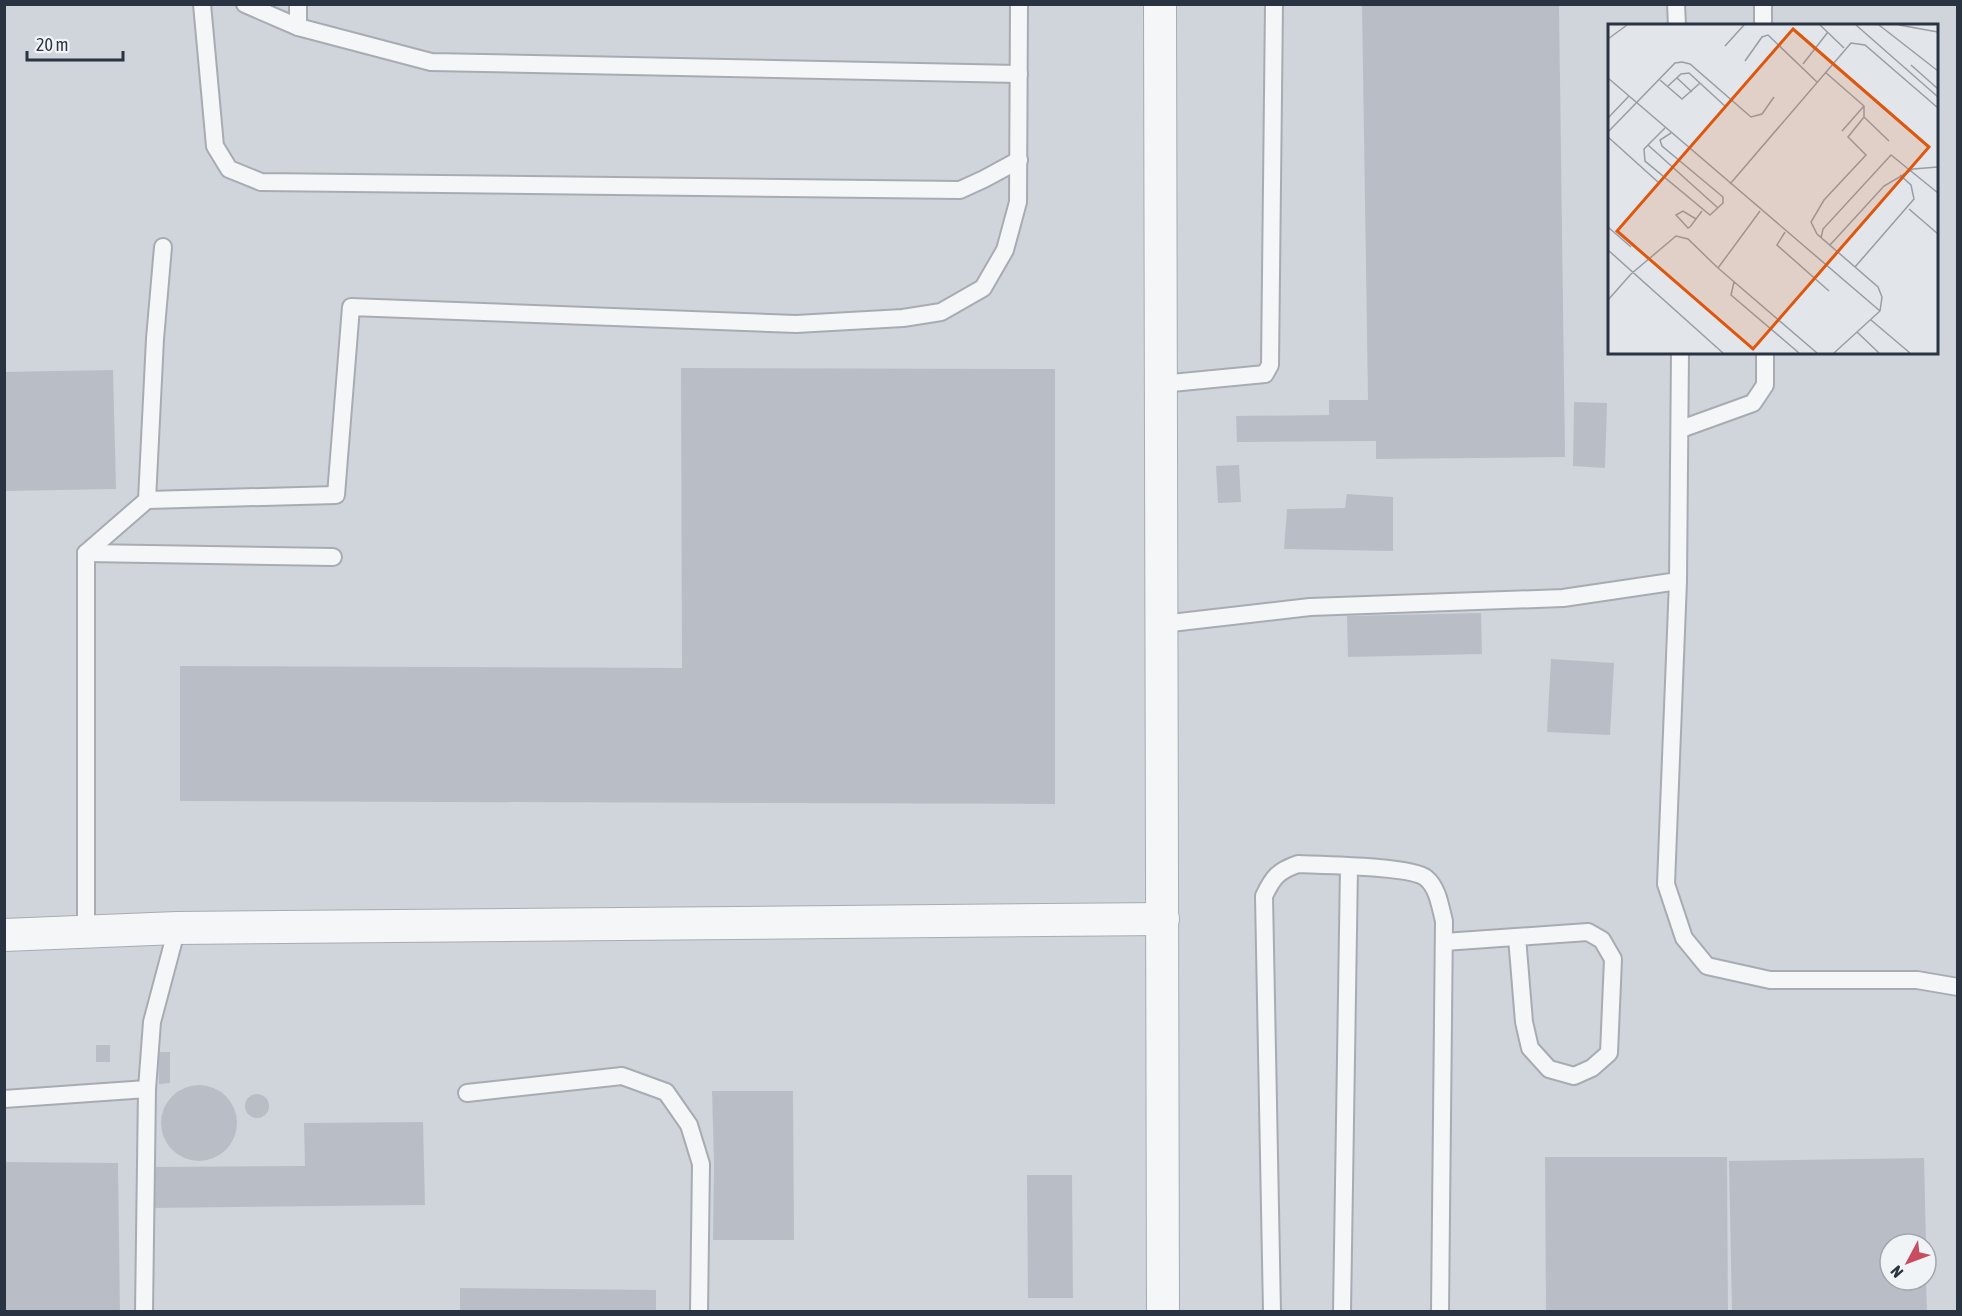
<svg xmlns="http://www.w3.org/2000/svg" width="1962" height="1316" font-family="'Asap Condensed',sans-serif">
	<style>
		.built { fill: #d0d4db; fill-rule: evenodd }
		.building { fill: #b9bec6 }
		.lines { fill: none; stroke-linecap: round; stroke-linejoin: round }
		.lane-casing { stroke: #a7acb3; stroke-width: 20 }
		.street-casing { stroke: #a7acb3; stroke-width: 34 }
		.lane { stroke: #f4f6f8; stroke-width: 16 }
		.street { stroke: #f4f6f8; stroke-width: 32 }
		.inset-road { fill: none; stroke: #989ea6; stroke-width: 1.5 }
		.view { fill: #de570f; fill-opacity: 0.15; stroke: #de570f; stroke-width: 3 }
		.inset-edge { fill: none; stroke: #2a3341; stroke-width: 3 }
	</style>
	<rect width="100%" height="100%" fill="#e2e5e9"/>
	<!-- built -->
	<path class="built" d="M5 5H1957V1311H5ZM1610 26H1936V352H1610ZM1890 1244H1926V1280H1890Z"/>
	<!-- building -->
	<g class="building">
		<polygon points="1362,4 1559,4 1565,457 1376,459 1376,441 1237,442 1236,416 1329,415 1329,400 1368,400"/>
		<polygon points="681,368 1055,369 1055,804 180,801 180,666 682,668"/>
		<polygon points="113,370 116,489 4,491 4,372"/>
		<polygon points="1574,402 1607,403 1605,468 1573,466"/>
		<polygon points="1239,465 1241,502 1218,503 1216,466"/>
		<polygon points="1347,494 1393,497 1393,551 1284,549 1287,509 1345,508"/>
		<polygon points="1481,613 1482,654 1348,657 1347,616"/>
		<polygon points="1551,659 1614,663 1610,735 1547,732"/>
		<rect x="96" y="1045" width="14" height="17"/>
		<polygon points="158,1052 170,1052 170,1083 159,1084"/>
		<circle cx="199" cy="1123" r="38"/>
		<polygon points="712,1091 793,1091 794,1240 713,1240 714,1163"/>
		<circle cx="257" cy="1106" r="12"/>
		<polygon points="423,1122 425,1205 150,1208 149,1167 305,1166 304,1123"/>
		<polygon points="1545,1157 1727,1157 1728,1312 1546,1312"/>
		<polygon points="1924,1158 1926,1244 1890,1244 1890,1280 1926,1280 1927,1312 1732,1312 1729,1161"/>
		<polygon points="4,1162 118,1163 120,1312 4,1312"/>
		<polygon points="1027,1175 1072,1175 1073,1298 1028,1298"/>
		<polygon points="460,1288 656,1290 656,1312 460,1312"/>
	</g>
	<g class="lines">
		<!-- lane casing -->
		<g class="lane-casing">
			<g id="lane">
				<polyline points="202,4 215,146 229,169 261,182 960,190 984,179 1019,160"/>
				<polyline points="245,4 298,27 431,62 1019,74"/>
				<polyline points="298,4 298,27"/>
				<polyline points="1676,4 1677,26"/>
				<polyline points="1763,4 1763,26"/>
				<polyline points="1161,384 1265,374 1270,365 1274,4"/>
				<polyline points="1681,429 1753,403 1765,385 1765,352"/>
				<polyline points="147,500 336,495 351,307 796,324 903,318 941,312 983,288 1005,250 1018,202 1019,4"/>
				<polyline points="86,553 333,557"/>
				<polyline points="1678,581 1666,884 1684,938 1707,966 1770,980 1917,980 1958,987"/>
				<polyline points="1162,624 1310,607 1563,598 1678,581 1680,352"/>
				<polyline points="86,932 86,553 147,500 155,339 163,247"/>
				<polyline points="1444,942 1588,932 1602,940 1613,959 1609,1053 1592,1068 1574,1076 1549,1069 1530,1048 1524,1022 1517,937"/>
				<polyline points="467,1093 622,1076 666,1092 689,1125 701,1164 699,1312"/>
				<polyline points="4,1099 147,1089"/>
				<polyline points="144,1312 147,1089 152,1022 177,928"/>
				<path d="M1272 1312 1264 896C1273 877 1278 871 1298 864 1322 865 1412 866 1426 878 1438 888 1440 906 1444 921L1440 1312"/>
				<polyline points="1342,1312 1349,867"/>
			</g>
		</g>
		<!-- street casing -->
		<g class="street-casing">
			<g id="street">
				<polyline points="1160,4 1163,1312"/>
				<polyline points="4,935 177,928 1163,919"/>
			</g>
		</g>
		<!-- lane -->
		<use href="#lane" class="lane"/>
		<!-- street -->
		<use href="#street" class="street"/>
	</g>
	<!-- overview -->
	<g transform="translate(1608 24)">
		<rect width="330" height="330" fill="#e2e5e9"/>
		<path class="inset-road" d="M212 1 236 24M248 1 330 73M271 1 330 47M291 1 330 8M0 15 19 1M117 22 136 1M137 37 154 13 160 11 209 58M195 40 220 8M303 41 330 65M217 48 256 82V93L281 117M0 54 272 287M69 54 84 68M52 56 74 75 92 59M60 62 73 50 81 49 118 83M0 94 21 72M57 104 36 125 37 137 102 191 115 179V173L54 122 52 116 63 109M234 107 256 82M0 108 67 39 74 38 82 40 143 93 154 90 166 73M0 113 50 158M40 121 110 184M122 160 243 19 257 21 330 84M301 185 330 210M152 187 110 244 209 329M88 195 75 187 68 191 80 204 82 203 94 187M0 203 23 223M177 208 169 221 221 267M213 214 215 205 283 131 330 169M222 221 276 162 305 145 330 143M0 226 115 329M247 243 306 175 303 161 292 151M126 258 123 271 191 329M0 276 23 250 68 212 80 215 110 244M263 296 302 329M249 308 271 329M226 329 272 287 274 273 270 263 209 210 203 198 216 176 258 131 240 113 256 93"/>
		<path class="view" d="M185 5 321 123 145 325 9 207Z"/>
		<rect width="330" height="330" class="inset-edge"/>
	</g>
	<!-- border -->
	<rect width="1962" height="1316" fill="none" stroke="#2a3341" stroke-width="12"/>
	<!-- north arrow -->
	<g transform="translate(1908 1262) rotate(229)"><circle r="28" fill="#f1f4f7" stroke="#a1a7ae" stroke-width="1.5"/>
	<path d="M0-4.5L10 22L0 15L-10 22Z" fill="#c84d60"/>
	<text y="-9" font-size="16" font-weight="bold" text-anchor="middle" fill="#2a3341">N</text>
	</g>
	<!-- scale -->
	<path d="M27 51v9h96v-9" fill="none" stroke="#2a3341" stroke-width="3"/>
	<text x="36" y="51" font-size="18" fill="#2a3341" stroke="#f1f4f7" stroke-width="4.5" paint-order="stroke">20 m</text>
</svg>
